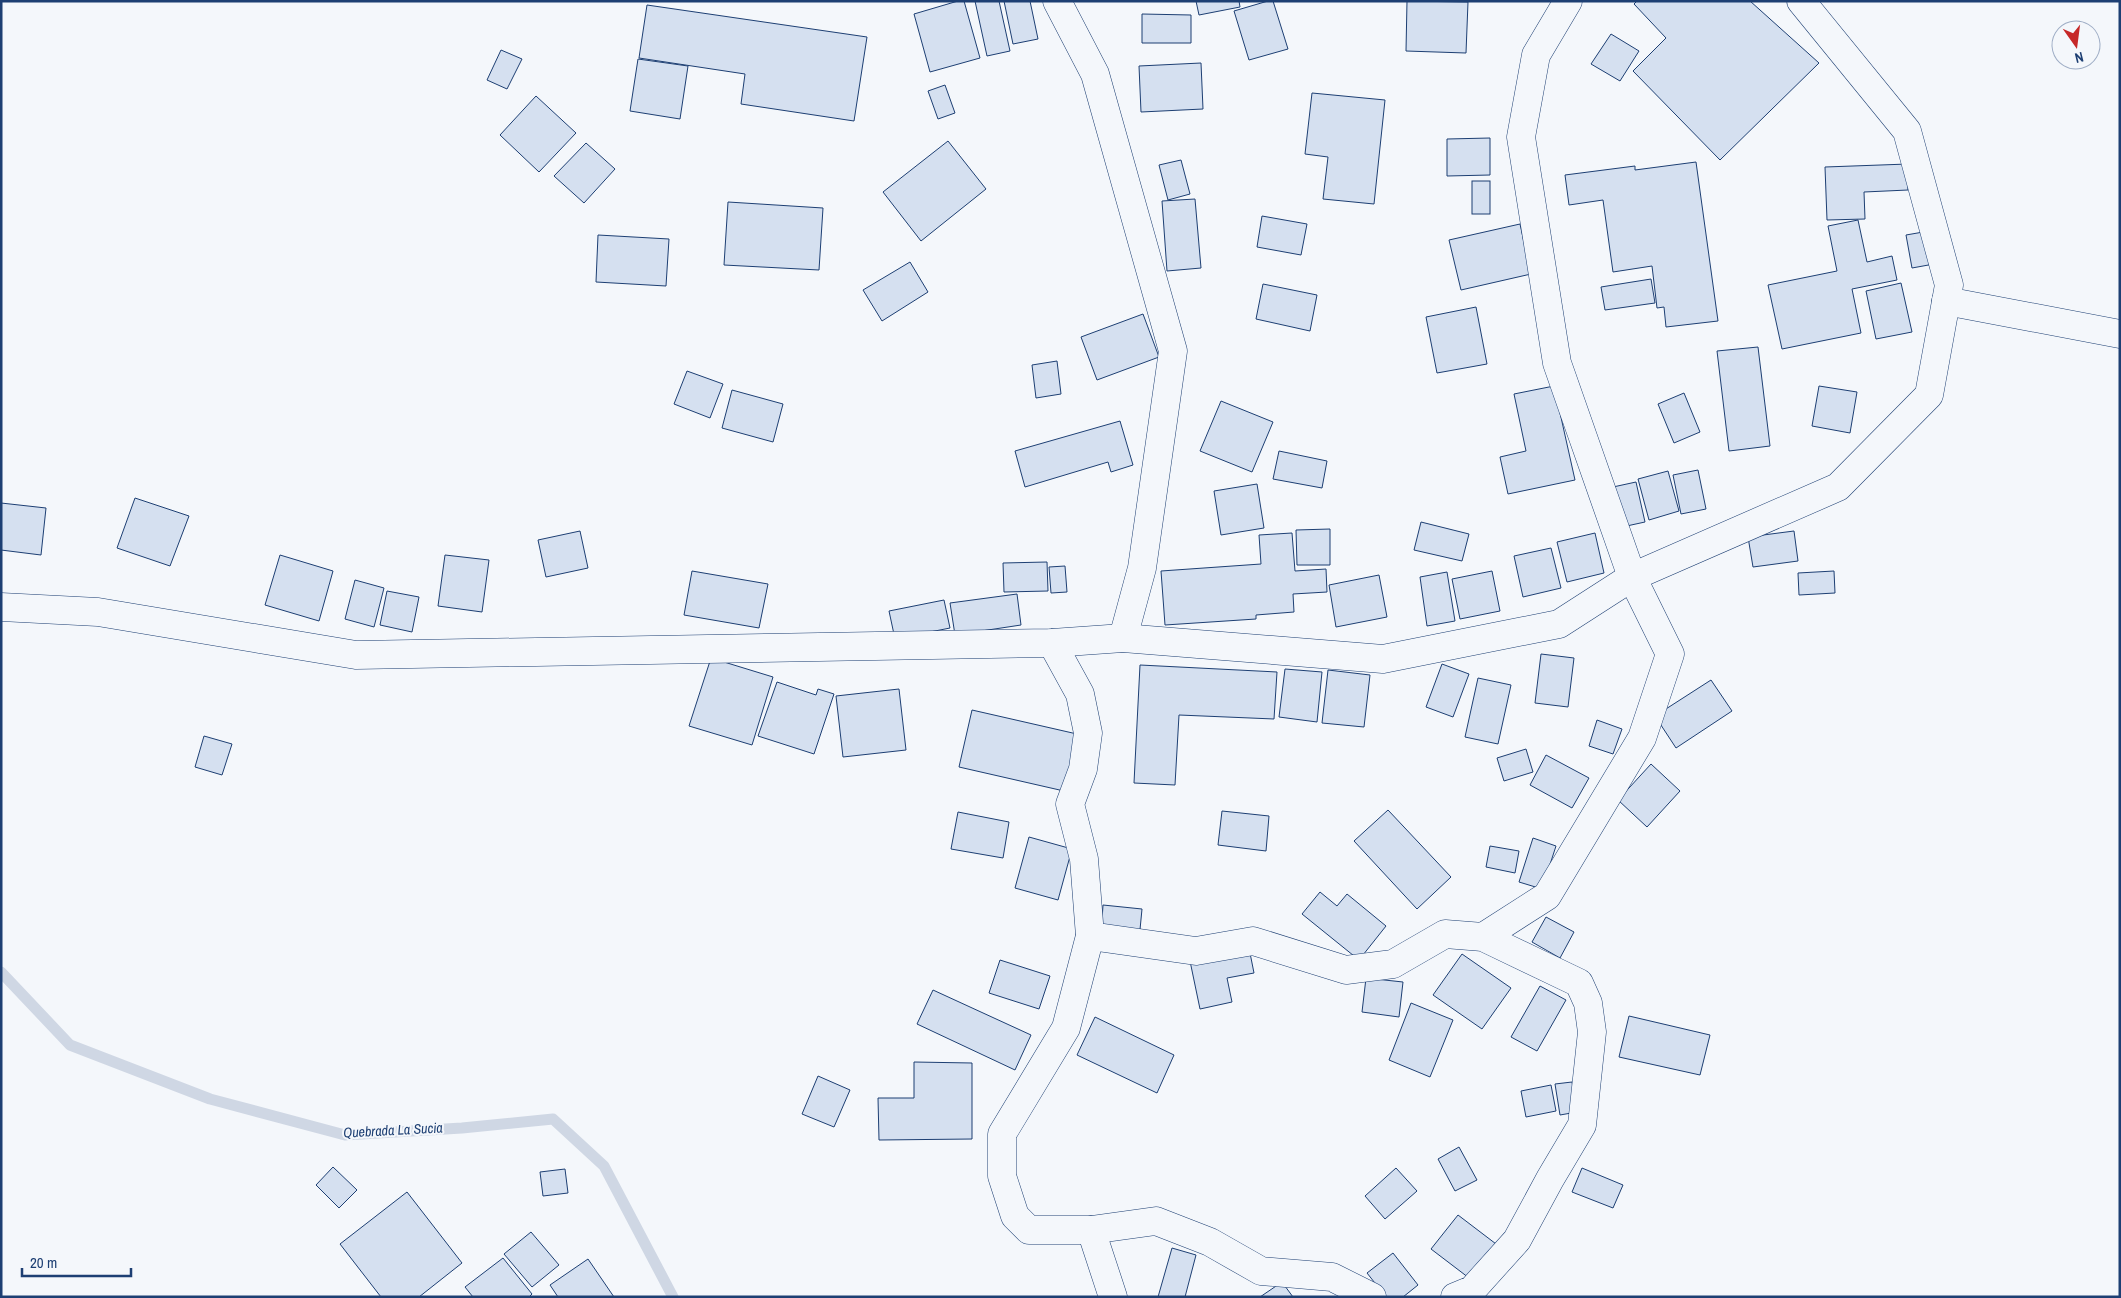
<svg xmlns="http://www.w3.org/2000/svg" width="2121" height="1298" font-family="'Archivo Narrow',sans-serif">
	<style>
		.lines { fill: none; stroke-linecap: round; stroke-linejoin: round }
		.stream { stroke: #cfd7e4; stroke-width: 11 }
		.building { fill: #d5e0f0; stroke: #1d3f73 }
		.minor-casing { stroke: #1d3f73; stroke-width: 29 }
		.tertiary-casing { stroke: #1d3f73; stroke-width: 29 }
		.minor { stroke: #f4f7fb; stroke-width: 28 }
		.tertiary { stroke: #f4f7fb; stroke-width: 28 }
		.labels { text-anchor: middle; stroke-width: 4; stroke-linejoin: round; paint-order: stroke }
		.water-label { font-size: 14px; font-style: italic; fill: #1d3f73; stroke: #f4f7fb }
	</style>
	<rect width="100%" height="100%" fill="#f4f7fb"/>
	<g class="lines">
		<!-- stream -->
		<polyline class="stream" points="1,972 70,1045 210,1099 345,1135 462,1128 553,1119 604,1166 673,1297"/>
	</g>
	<!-- building -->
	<g class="building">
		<polygon points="958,1 964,1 980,58 930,72 914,14"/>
		<polygon points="975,1 999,1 1010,51 987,56"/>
		<polygon points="1004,1 1030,1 1038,39 1013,44"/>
		<polygon points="1196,1 1239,1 1240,7 1199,15"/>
		<polygon points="1268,1 1273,1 1288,49 1249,60 1234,11"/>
		<polygon points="1407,1 1468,2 1466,53 1406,51"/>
		<polygon points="1637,1 1750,1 1819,63 1720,160 1633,71 1666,38 1634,4"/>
		<polygon points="647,5 867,37 854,121 741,104 745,74 639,58"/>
		<polygon points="1142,14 1191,15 1191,43 1142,43"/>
		<polygon points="1611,34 1639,51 1620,81 1591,64"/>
		<polygon points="501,50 522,59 507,89 487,80"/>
		<polygon points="638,59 688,66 680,119 630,111"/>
		<polygon points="1201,63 1203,109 1141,112 1139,66"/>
		<polygon points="945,85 955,113 938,119 928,91"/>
		<polygon points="1312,93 1385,100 1374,204 1323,199 1328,157 1305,154"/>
		<polygon points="536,96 576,133 539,172 500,135"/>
		<polygon points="1490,138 1490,175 1447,176 1447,139"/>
		<polygon points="948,141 986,189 921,241 883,192"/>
		<polygon points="586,143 615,169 584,203 554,176"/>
		<polygon points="1181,160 1190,194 1168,200 1159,165"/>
		<polygon points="1696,162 1718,321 1666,327 1664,307 1657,308 1652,266 1613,272 1603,200 1569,205 1565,175 1635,166 1635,170"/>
		<polygon points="1908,164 1908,190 1864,192 1865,219 1827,220 1825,167"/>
		<rect x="1472" y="181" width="18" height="33"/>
		<polygon points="1195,199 1201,268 1167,271 1162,201"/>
		<polygon points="728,202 823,208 819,270 724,265"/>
		<polygon points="1262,216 1307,224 1301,255 1257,247"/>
		<polygon points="1858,220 1867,262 1892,256 1897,280 1852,289 1861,333 1782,349 1768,285 1837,271 1828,226"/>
		<polygon points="1520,224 1531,274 1461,290 1449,240"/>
		<polygon points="1929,231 1934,264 1912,268 1906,235"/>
		<polygon points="598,235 669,239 666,286 596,282"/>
		<polygon points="910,262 928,292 882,321 863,290"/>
		<polygon points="1651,279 1655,303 1605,310 1601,287"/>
		<polygon points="1901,283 1912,332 1876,339 1866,291"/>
		<polygon points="1263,284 1317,295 1310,331 1256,319"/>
		<polygon points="1476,307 1487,364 1437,373 1426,317"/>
		<polygon points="1143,314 1159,357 1097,380 1081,337"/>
		<polygon points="1758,347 1770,446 1729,451 1717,351"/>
		<polygon points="1057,361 1061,394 1036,398 1032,365"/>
		<polygon points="687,371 723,384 710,418 674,404"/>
		<polygon points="1554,386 1575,480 1508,494 1500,457 1526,451 1514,394"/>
		<polygon points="1819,386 1857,392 1850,433 1812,426"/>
		<polygon points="732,390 783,404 773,442 722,428"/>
		<polygon points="1684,393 1700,432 1674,443 1658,404"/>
		<polygon points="1221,401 1273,422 1252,472 1200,451"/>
		<polygon points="1120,421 1133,465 1111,472 1108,462 1025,487 1015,451"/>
		<polygon points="1279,451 1327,461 1322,488 1273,479"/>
		<polygon points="1698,470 1706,509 1681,514 1673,475"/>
		<polygon points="1668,471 1679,511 1649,520 1638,479"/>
		<polygon points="1636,482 1645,522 1622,527 1613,487"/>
		<polygon points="1257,484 1264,528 1221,535 1214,491"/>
		<polygon points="135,498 189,516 170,566 117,548"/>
		<polygon points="1,503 46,508 41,555 1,550"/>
		<polygon points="1421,522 1469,534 1462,561 1414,550"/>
		<polygon points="1330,529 1330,565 1297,565 1296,530"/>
		<polygon points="580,531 588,568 546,577 538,540"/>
		<polygon points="1794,531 1798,561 1753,567 1748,537"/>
		<polygon points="1292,533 1295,571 1326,569 1327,592 1293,594 1294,612 1256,615 1256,619 1165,625 1161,571 1261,564 1259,535"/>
		<polygon points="1595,533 1604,573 1567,582 1557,542"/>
		<polygon points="1551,548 1561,588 1523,597 1514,556"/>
		<polygon points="280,555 333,571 319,621 265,605"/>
		<polygon points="445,555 489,560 482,612 438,606"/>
		<polygon points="1047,562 1048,591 1004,592 1003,563"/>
		<polygon points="1065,566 1067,592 1051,593 1049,567"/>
		<polygon points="692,571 768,584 759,628 684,615"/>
		<polygon points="1492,571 1500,611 1460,619 1452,579"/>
		<polygon points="1834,571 1835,593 1799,595 1798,573"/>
		<polygon points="1447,572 1455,621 1427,626 1420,577"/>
		<polygon points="1379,575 1387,617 1336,627 1329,585"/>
		<polygon points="355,580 384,588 374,627 345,619"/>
		<polygon points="387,591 419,597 412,632 380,625"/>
		<polygon points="1017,594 1021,625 955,635 950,603"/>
		<polygon points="944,600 950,628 895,639 889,611"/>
		<polygon points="1541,654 1574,658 1568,707 1535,703"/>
		<polygon points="711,658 773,677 752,745 689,726"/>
		<polygon points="1442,664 1469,674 1453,717 1426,707"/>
		<polygon points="1140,665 1277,672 1274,719 1179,715 1175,785 1134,783"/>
		<polygon points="1285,669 1322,672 1317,722 1279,717"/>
		<polygon points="1328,670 1370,675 1364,727 1322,723"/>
		<polygon points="1478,678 1511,685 1498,744 1465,737"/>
		<polygon points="1711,680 1732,711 1676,748 1655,716"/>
		<polygon points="777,682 816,695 818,689 834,694 814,754 758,736"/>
		<polygon points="899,689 906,750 843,757 836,696"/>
		<polygon points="972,710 1077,734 1064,791 959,767"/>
		<polygon points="1597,720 1622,729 1613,754 1589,746"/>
		<polygon points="204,736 232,744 222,775 195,767"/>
		<polygon points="1526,749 1533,772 1504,781 1497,758"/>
		<polygon points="1546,755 1589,778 1572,808 1530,785"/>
		<polygon points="1651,764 1680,791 1647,827 1618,800"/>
		<polygon points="1388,810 1451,877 1417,909 1354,841"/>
		<polygon points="1222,811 1269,816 1266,851 1218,845"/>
		<polygon points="958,812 1009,822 1003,858 951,849"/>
		<polygon points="1029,837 1072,849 1058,900 1015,888"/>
		<polygon points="1533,838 1556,846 1542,889 1519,882"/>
		<polygon points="1490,846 1519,851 1515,873 1486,867"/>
		<polygon points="1320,892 1337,906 1347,894 1386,926 1359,960 1302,914"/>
		<polygon points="1103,905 1142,909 1139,940 1101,936"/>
		<polygon points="1546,917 1574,932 1560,958 1532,942"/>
		<polygon points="1249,948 1254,973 1227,978 1232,1002 1200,1009 1190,961"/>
		<polygon points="1462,954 1511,988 1482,1029 1433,995"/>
		<polygon points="1000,960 1050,976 1039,1009 989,993"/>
		<polygon points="1366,978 1403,982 1399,1017 1362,1012"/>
		<polygon points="1540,986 1566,1000 1537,1051 1511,1037"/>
		<polygon points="933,990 1031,1035 1015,1070 917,1024"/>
		<polygon points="1411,1003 1453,1020 1430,1077 1389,1060"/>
		<polygon points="1629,1016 1710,1035 1700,1075 1619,1057"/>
		<polygon points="1095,1017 1174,1055 1157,1093 1077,1055"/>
		<polygon points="914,1062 972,1063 972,1139 879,1140 878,1098 914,1098"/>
		<polygon points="818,1076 850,1090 834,1127 802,1114"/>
		<polygon points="1572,1082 1577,1112 1560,1115 1555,1084"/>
		<polygon points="1551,1085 1556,1111 1526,1117 1521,1091"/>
		<polygon points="1459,1147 1477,1180 1455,1191 1438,1159"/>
		<polygon points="333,1167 357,1190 339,1208 316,1185"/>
		<polygon points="1396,1168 1417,1191 1385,1219 1365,1196"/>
		<polygon points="1582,1168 1623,1185 1613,1208 1572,1192"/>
		<polygon points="565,1169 568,1193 543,1196 540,1172"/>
		<polygon points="407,1192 462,1263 419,1297 381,1297 340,1244"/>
		<polygon points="1458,1215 1500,1247 1473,1281 1431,1249"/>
		<polygon points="531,1232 559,1265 532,1287 504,1254"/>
		<polygon points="1172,1248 1196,1255 1185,1297 1158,1297"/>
		<polygon points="1393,1253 1418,1285 1403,1297 1386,1297 1367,1273"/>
		<polygon points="503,1258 532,1294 529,1297 473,1297 465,1287"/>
		<polygon points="588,1259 614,1297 558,1297 550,1285"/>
		<polygon points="1282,1282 1293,1297 1260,1297"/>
	</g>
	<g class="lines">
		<!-- minor casing -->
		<g class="minor-casing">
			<g id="minor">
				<polyline points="1057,1 1095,74 1173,351 1142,568 1123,638"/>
				<polyline points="1946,301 2120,334"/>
				<polyline points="1052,643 1080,694 1088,733 1083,769 1070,804 1084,859 1090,936 1066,1028 1002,1134 1002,1176 1015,1216 1029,1230 1091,1230 1113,1297"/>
				<polyline points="1090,936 1196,951 1253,941 1346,970 1393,964 1445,934 1483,937 1579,983 1588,1003 1592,1032 1582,1125 1550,1179 1517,1240 1472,1290 1455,1297"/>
				<polyline points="1483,937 1547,896 1642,738 1670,654 1632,577 1557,363 1521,137 1536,55 1568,1"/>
				<polyline points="1091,1230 1156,1221 1210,1242 1261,1271 1332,1277 1372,1297"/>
			</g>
		</g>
		<!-- tertiary casing -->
		<g class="tertiary-casing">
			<polyline id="tertiary" points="1,607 98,612 356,655 1052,643 1123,638 1383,659 1559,624 1632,577 1838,487 1929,395 1949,285 1907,131 1801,1"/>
		</g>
		<!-- minor -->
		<use href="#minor" class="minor"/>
		<!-- tertiary -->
		<use href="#tertiary" class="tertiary"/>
	</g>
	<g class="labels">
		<!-- water labels -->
		<g class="water-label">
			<text transform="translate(393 1130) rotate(-3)" y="5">Quebrada La Sucia</text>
		</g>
	</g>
	<!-- border -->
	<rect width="2121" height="1298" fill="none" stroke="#1d3f73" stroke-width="5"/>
	<!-- north arrow -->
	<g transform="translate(2076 45) rotate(166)"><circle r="24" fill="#f4f7fb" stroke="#9eadc5"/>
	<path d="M0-4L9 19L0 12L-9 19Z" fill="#c62828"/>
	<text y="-8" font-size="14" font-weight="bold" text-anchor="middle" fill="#1d3f73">N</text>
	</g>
	<!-- scale -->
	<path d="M22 1268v8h109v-8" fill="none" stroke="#1d3f73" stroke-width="2.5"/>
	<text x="30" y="1268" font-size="15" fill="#1d3f73" stroke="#f4f7fb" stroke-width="4" paint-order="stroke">20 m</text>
</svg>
